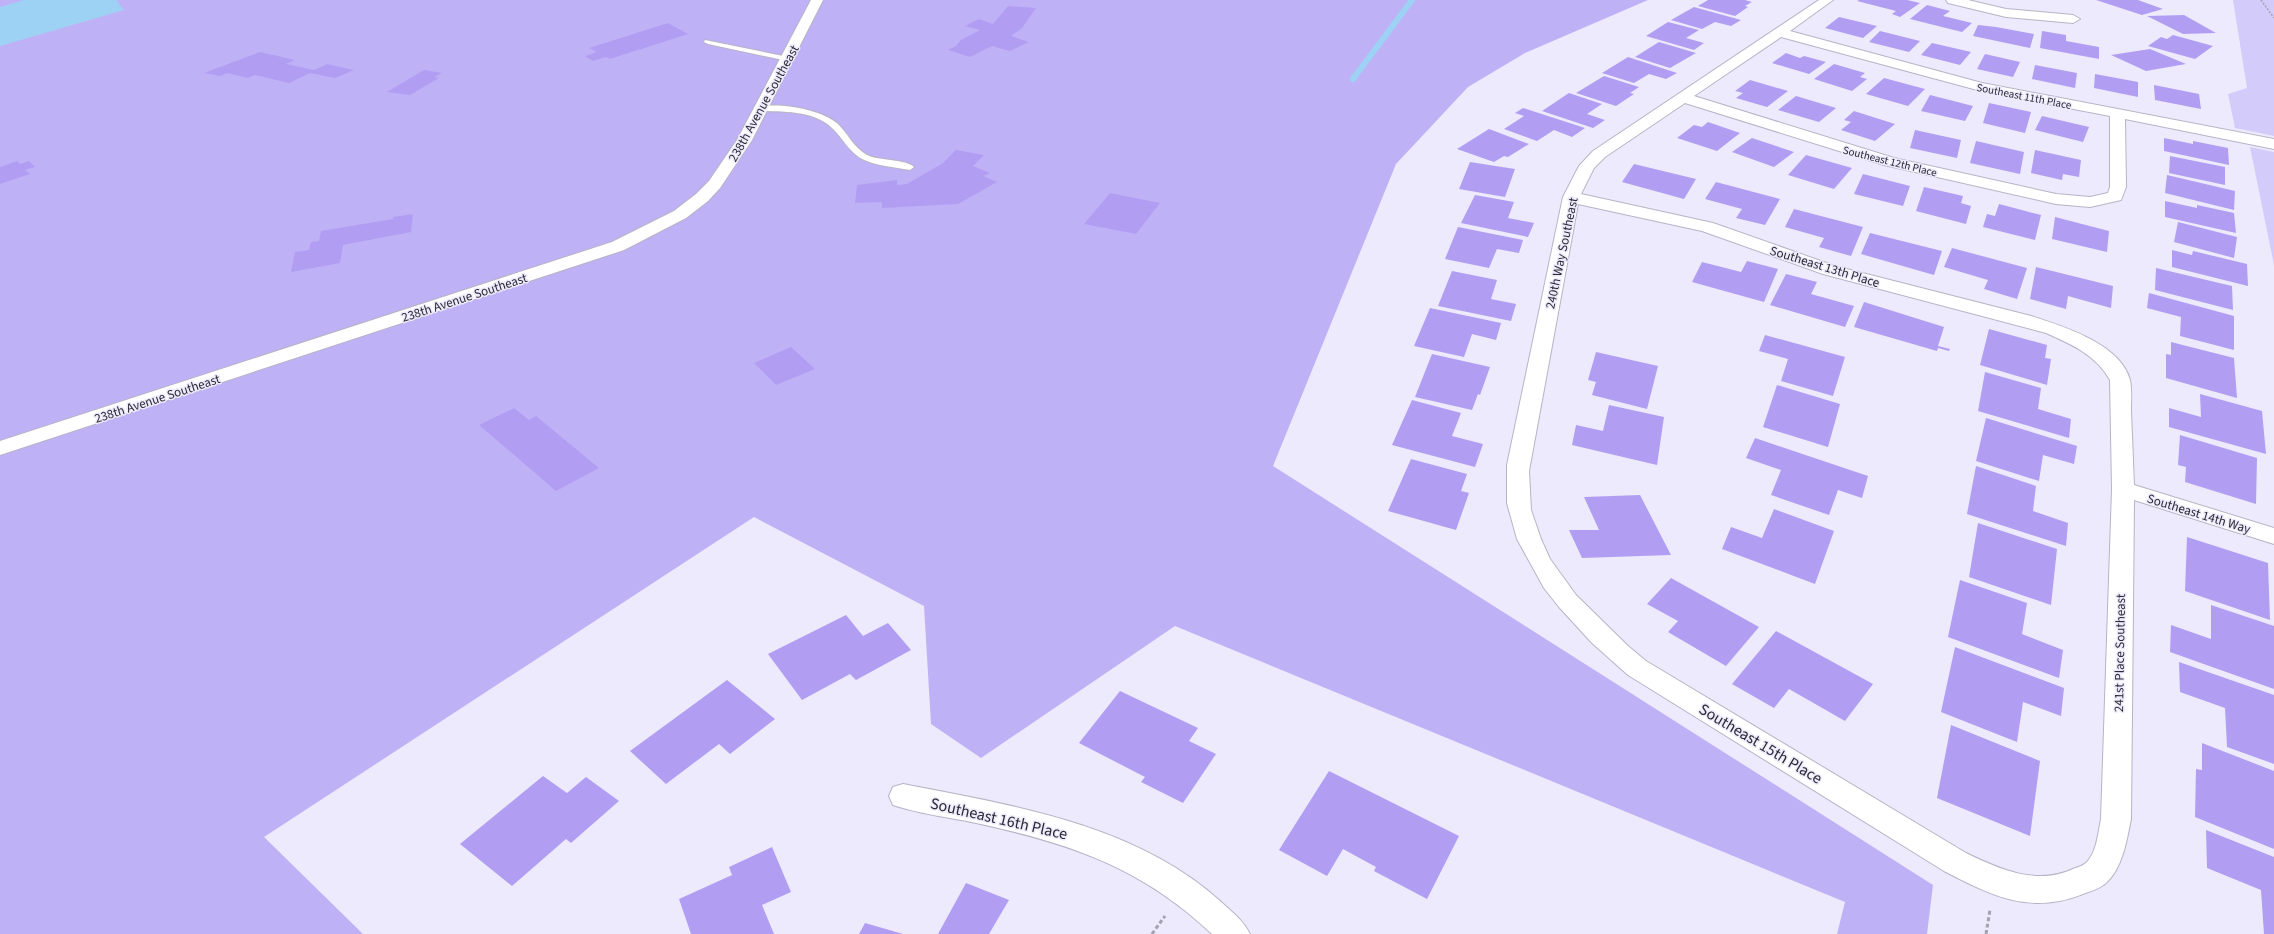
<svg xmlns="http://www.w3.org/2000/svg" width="2274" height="934" font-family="'Source Sans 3',sans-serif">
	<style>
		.green { fill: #d3cbf9 }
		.forest { fill: #bfb1f6 }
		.water { fill: #9ed2f5 }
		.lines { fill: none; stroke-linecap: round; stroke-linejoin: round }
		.stream { stroke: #9ed2f5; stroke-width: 6 }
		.building { fill: #b19ef3 }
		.lane-casing { stroke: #b7b4c6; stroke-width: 2 }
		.street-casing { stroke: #b7b4c6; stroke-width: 2 }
		.path-far1 { stroke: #a4a2b0; stroke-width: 1.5; stroke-dasharray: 2 1.5; stroke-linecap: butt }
		.path { stroke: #a4a2b0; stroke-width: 3; stroke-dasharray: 4 2.5; stroke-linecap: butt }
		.lane { fill: #fff; fill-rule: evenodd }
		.street { fill: #fff; fill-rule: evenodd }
		.labels { text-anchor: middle; stroke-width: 3; stroke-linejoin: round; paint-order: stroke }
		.far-street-label { font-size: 11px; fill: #2b2a31; stroke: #edeafd }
		.street-label { font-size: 13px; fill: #2b2a31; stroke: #edeafd }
		.near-street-label { font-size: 16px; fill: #2b2a31; stroke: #edeafd }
	</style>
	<rect width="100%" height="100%" fill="#edeafd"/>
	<!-- green -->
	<g class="green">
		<polygon points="2233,0 2274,0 2274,136 2235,128 2228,94 2247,88"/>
		<polygon points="2250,147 2274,152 2274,265"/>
	</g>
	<!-- forest -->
	<polygon class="forest" points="0,0 1648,0 1525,53 1468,87 1396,164 1273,466 1933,885 1927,934 1837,934 1845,902 1175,626 981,758 931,724 924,606 754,517 264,837 363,934 0,934"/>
	<!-- water -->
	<polygon class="water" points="24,0 116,0 124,10 0,46 0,7"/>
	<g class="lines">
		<!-- stream -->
		<polyline class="stream" points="1353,79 1412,0"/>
	</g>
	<!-- building -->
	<g class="building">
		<polygon points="1708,0 1745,0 1752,2 1745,6 1748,7 1735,16 1698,6"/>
		<polygon points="1859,0 1907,0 1920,3 1900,17 1892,14 1896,11 1857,1"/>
		<polygon points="2096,0 2138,0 2163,9 2142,15"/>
		<polygon points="1927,5 1950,11 1943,16 1972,23 1962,32 1910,19"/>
		<polygon points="1008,6 1036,8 1022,28 1011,36 1029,42 1010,51 992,46 970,57 948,50 956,46 961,40 980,30 965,26 979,19 993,24"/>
		<polygon points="1694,7 1741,20 1731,26 1715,22 1702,29 1671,20"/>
		<polygon points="2184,15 2216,33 2183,34 2147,16"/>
		<polygon points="1839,17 1877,26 1863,38 1825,28"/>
		<polygon points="1668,22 1699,30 1686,38 1704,43 1694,50 1646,36"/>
		<polygon points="668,23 688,34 610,59 606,57 593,61 585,56 597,52 589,48"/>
		<polygon points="1978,25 1996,27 2034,34 2030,48 1973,36"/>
		<polygon points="1880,31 1920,41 1909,52 1869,42"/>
		<polygon points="2042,31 2066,35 2066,41 2099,47 2099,59 2040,48"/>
		<polygon points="2173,35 2213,46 2195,59 2148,46 2161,37 2167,39"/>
		<polygon points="1659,42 1696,53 1670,68 1635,57"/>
		<polygon points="1932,43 1971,52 1960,65 1921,55"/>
		<polygon points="2150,49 2186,64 2146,71 2111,55"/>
		<polygon points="260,52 295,60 286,64 314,70 327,64 354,70 335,78 310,73 289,83 255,75 248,78 227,73 220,76 204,73"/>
		<polygon points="1786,53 1800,58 1804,56 1826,62 1809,74 1772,63"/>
		<polygon points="1985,54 2020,62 2013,77 1977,69"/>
		<polygon points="1628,57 1677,73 1666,79 1649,74 1634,83 1602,73"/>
		<polygon points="1834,64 1865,73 1860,77 1867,79 1852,91 1814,79"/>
		<polygon points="2035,65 2077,73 2075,88 2032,79"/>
		<polygon points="424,70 442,73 434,77 439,78 410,95 387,92"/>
		<polygon points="2095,74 2138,82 2138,97 2094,88"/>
		<polygon points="1604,76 1639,87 1630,93 1634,94 1616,106 1576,93"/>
		<polygon points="1884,78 1925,89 1908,106 1866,94"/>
		<polygon points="1750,80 1788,91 1767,107 1736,98 1743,93 1735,91"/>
		<polygon points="2154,85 2199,94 2201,109 2155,100"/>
		<polygon points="1569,93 1602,104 1587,114 1605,120 1593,128 1542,111"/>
		<polygon points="1930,95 1973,106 1965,121 1921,111"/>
		<polygon points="1796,96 1836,108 1819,122 1778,110"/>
		<polygon points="1989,103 2031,112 2025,133 1983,123"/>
		<polygon points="1523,108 1585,128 1572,137 1554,130 1537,141 1504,129 1524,116 1515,113"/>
		<polygon points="1854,111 1895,124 1875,141 1841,130 1851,122 1844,120"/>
		<polygon points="2042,116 2089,127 2083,142 2035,130"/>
		<polygon points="1708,122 1740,133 1717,151 1677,138 1694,125 1702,127"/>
		<polygon points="1489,129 1529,144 1508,157 1504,156 1494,162 1457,149"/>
		<polygon points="1915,130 1961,140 1957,158 1910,148"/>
		<polygon points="1752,138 1794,152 1774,167 1732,152"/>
		<polygon points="2164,138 2193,144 2193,141 2228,148 2229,165 2164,151"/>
		<polygon points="1976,141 2024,152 2020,174 1970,163"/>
		<polygon points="956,150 984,155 973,166 990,173 983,176 997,182 958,204 882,208 882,202 855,203 857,185 897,180 897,185 907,184 943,163"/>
		<polygon points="2035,150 2081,160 2079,177 2063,174 2062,180 2031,173"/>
		<polygon points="1806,155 1852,168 1834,189 1788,175"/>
		<polygon points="2170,156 2225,167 2225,185 2169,173"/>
		<polygon points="17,161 20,164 29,161 35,167 25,170 30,174 0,184 0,167"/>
		<polygon points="1470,162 1515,169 1505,197 1459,189"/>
		<polygon points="1634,164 1696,179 1684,199 1622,182"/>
		<polygon points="1863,174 1910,186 1903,206 1854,194"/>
		<polygon points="2167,175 2235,191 2234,210 2165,193"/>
		<polygon points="1716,182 1780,199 1765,225 1736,218 1742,209 1705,199"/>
		<polygon points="1924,187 1963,196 1961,203 1971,206 1966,224 1916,211"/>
		<polygon points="1110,193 1160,203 1136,234 1084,224"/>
		<polygon points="1475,195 1514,202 1508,218 1534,223 1528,237 1461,223"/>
		<polygon points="2165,201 2197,208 2197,205 2234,213 2236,233 2165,217"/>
		<polygon points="1999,204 2041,215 2035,240 1983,227 1987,214 1995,216"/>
		<polygon points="1794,209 1863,227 1851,256 1819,247 1824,238 1785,227"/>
		<polygon points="413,214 411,232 343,245 340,263 291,272 295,252 309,250 311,242 319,241 321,231 393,219 393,217"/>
		<polygon points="2055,217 2109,231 2107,252 2052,239"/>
		<polygon points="2178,222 2237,237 2234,258 2174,242"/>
		<polygon points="1458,227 1523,240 1519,253 1497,249 1489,268 1445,259"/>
		<polygon points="1870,233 1942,251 1934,275 1861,254"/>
		<polygon points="1952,248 2027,268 2017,299 1984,289 1988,280 1944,267"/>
		<polygon points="2172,250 2192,255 2193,251 2247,264 2248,286 2172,267"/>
		<polygon points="1747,261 1778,269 1764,302 1692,282 1702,262 1741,272"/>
		<polygon points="2036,267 2113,286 2111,308 2068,296 2066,309 2030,299"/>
		<polygon points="2156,268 2232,286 2233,310 2155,290"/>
		<polygon points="1452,271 1497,280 1491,299 1516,304 1511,321 1438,306"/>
		<polygon points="1786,274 1817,282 1811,294 1854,306 1845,327 1770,305"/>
		<polygon points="2149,293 2234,316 2234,350 2180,336 2181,317 2147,308"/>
		<polygon points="1864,302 1944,327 1938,346 1950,349 1949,351 1938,348 1937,351 1854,327"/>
		<polygon points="1430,308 1501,323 1496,340 1472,334 1464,357 1414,346"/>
		<polygon points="1989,329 2047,345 2045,358 2051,359 2047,385 1980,365"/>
		<polygon points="1765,335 1845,357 1833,396 1781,381 1788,359 1759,351"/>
		<polygon points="2171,342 2234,358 2237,398 2166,378 2166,354 2171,355"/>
		<polygon points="791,347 815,369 776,385 754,363"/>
		<polygon points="1596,352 1658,366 1647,409 1592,395 1596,382 1588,380"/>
		<polygon points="1432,354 1490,367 1480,395 1478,394 1472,410 1415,397"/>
		<polygon points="1985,372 2041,388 2038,409 2071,419 2069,438 1978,411"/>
		<polygon points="1777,385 1840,404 1828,447 1763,427"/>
		<polygon points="2200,394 2262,411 2266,454 2169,427 2169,408 2201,417"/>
		<polygon points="1412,400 1461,413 1452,436 1483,444 1475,467 1392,445"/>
		<polygon points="1609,405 1664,417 1657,465 1572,445 1576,425 1603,431"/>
		<polygon points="514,408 529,420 536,416 599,468 556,491 479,425"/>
		<polygon points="1986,418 2077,446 2074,464 2043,455 2039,481 1976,461"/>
		<polygon points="2180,435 2257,458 2256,504 2185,482 2186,467 2178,465"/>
		<polygon points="1755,438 1868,476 1862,498 1838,490 1829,515 1771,495 1781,470 1746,458"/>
		<polygon points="1411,459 1467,474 1461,491 1469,493 1456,530 1388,511"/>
		<polygon points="1976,466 2036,486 2033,511 2068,523 2066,546 1967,514"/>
		<polygon points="1640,495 1671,555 1582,558 1569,530 1599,530 1584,497"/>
		<polygon points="1774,509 1834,531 1815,584 1722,549 1731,527 1762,538"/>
		<polygon points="1978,523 2057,549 2051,605 1969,577"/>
		<polygon points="2187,537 2268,563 2270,620 2185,591"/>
		<polygon points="1671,578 1759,627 1726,666 1668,632 1678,621 1647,604"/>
		<polygon points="1960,580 2027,603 2022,634 2063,650 2059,678 1948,637"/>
		<polygon points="2211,605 2274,626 2274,689 2170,652 2171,625 2211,639"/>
		<polygon points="846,615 863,636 888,623 911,650 856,680 850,674 802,700 768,654"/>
		<polygon points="1776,631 1873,684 1845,721 1789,689 1774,708 1732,684"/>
		<polygon points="1955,647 2064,688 2061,716 2023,702 2017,742 1941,712"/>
		<polygon points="2179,662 2274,695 2274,764 2227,747 2225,708 2180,692"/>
		<polygon points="727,680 775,719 730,754 719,744 666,784 630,751"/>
		<polygon points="1120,691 1198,728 1189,741 1216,754 1183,803 1141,782 1145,777 1079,743"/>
		<polygon points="1951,725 2040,761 2030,836 1937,798"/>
		<polygon points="2202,743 2274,771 2274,849 2195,817 2196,769 2202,770"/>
		<polygon points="1329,771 1459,836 1427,899 1374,871 1376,867 1343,849 1327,876 1279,850"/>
		<polygon points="543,776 567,793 586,777 619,801 571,843 566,839 512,886 460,844"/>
		<polygon points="2206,830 2274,857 2274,934 2264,934 2261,890 2207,868"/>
		<polygon points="772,847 791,892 762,905 774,934 691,934 679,899 732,875 729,867"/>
		<polygon points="966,883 1009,900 989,934 938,934"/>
		<polygon points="865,923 903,934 859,934"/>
	</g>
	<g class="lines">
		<!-- lane casing -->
		<g class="lane-casing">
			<g id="lane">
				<polygon points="705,40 788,57 792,59 788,61 708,44 704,42"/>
				<path d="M758 107C779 102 821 109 838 124 848 134 854 148 867 155 879 161 906 159 914 167L910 170C894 167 876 166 862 159 851 153 844 141 836 132 817 110 787 112 761 111L757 109Z"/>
			</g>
		</g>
		<!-- street casing -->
		<g class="street-casing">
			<g id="street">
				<polygon points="811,0 823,0 752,140 720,188 708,201 686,218 624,250 0,455 0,441 612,242 674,211 696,194 709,181 737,140"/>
				<path d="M1819 0H1833L1790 31 1982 83 2274 139V149L2125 119 2126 187 2121 200 2090 207 2056 204 1884 165 1685 103 1605 157 1594 168 1581 194 1713 223 1835 266 2031 316C2062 326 2121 344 2130 380 2132 390 2131 402 2131 411 2132 436 2133 460 2134 485L2274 528V544L2134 500 2131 819C2127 839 2123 866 2108 881 2102 888 2091 891 2083 894 2030 915 1992 896 1944 871L1628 675 1592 643 1559 607 1544 588 1517 539 1507 503V465L1563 197 1579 166 1593 151ZM1781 37 1981 91 2110 116V187L2108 193 2090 197 2056 194 1894 158 1694 96ZM1578 204 1702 231 1823 274 2046 333C2071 344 2096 355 2110 380L2112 489 2101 819C2098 833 2097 851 2087 862 2083 866 2078 867 2073 869 2036 886 1999 869 1966 853L1646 661 1628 646 1576 595 1550 559 1541 539 1531 510 1529 471Z"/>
				<polygon points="1946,0 1968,0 2006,9 2073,15 2080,19 2073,23 2006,17 1948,3"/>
				<path d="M903 784C1011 805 1135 824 1220 901 1231 911 1243 920 1250 934H1212C1141 867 1069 843 976 823 949 817 919 814 893 805L889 796 893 787Z"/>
			</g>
		</g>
		<!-- path-far1 -->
		<polyline class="path-far1" points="2261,0 2274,18"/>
		<!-- path -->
		<g class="path">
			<polyline points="1152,934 1165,916"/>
			<polyline points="1986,934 1990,910"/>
		</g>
		<!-- lane -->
		<use href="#lane" class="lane"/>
		<!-- street -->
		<use href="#street" class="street"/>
	</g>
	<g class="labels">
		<!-- far-street labels -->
		<g class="far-street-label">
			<text transform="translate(2024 96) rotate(11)" y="4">Southeast 11th Place</text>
			<text transform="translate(1890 161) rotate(14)" y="4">Southeast 12th Place</text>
		</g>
		<!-- street labels -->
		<g class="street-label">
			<text transform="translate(763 103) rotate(-61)" y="5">238th Avenue Southeast</text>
			<text transform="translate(1561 253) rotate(-78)" y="5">240th Way Southeast</text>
			<text transform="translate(1825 266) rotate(17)" y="5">Southeast 13th Place</text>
			<text transform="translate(464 297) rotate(-18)" y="5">238th Avenue Southeast</text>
			<text transform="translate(157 398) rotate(-18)" y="5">238th Avenue Southeast</text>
			<text transform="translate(2199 513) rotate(17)" y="5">Southeast 14th Way</text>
			<text transform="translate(2119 653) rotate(-89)" y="5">241st Place Southeast</text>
		</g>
		<!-- near-street labels -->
		<g class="near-street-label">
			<text transform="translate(1761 743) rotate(31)" y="6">Southeast 15th Place</text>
			<text transform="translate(999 818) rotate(13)" y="6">Southeast 16th Place</text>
		</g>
	</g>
</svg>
